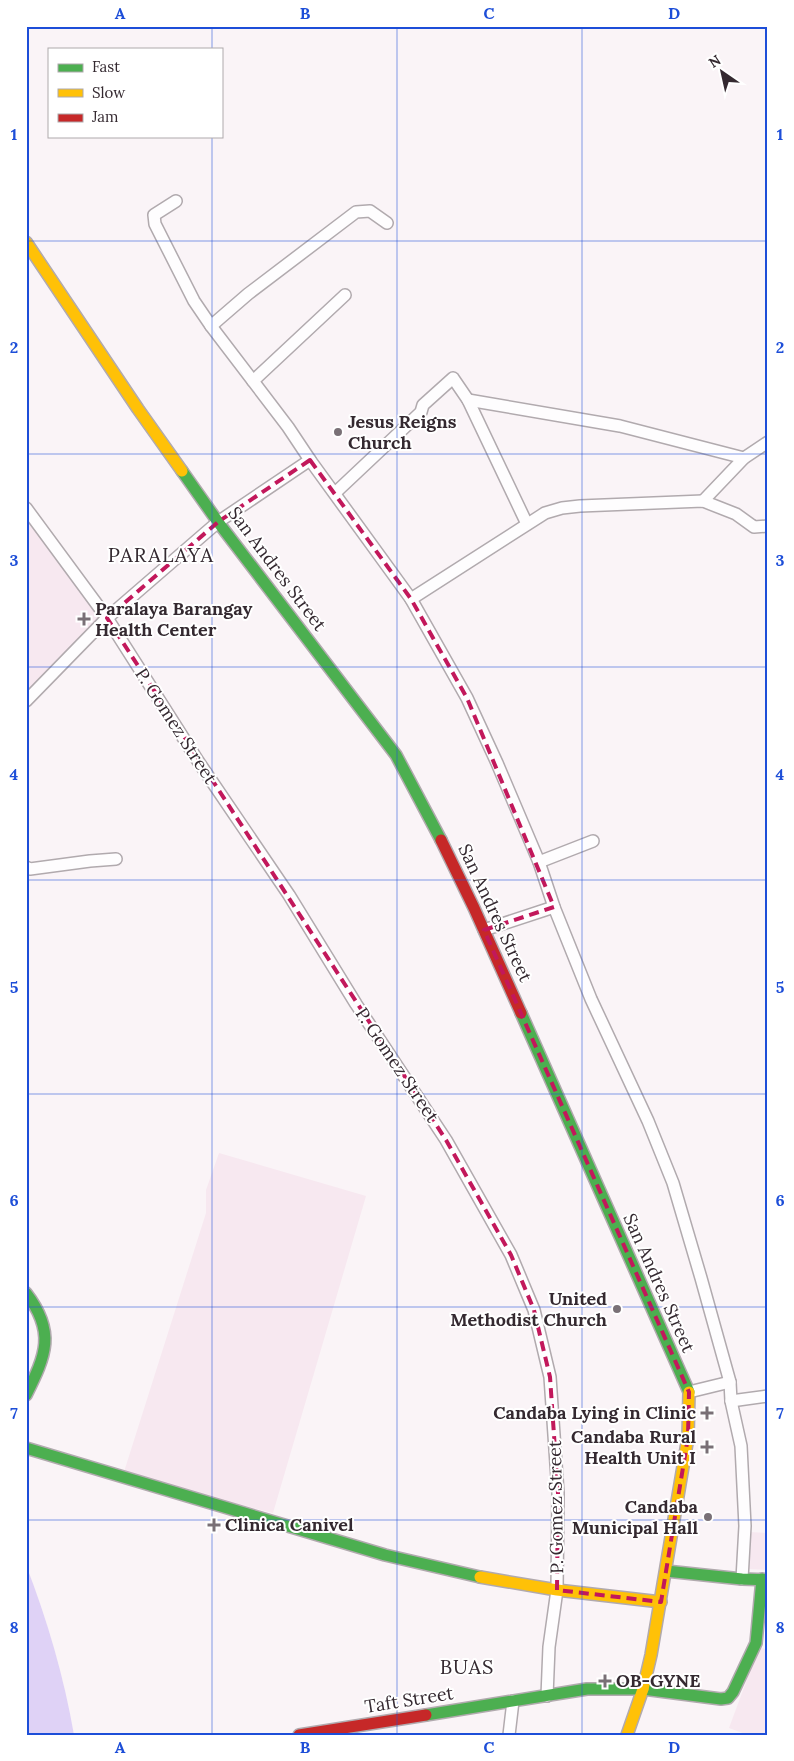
<svg xmlns="http://www.w3.org/2000/svg" width="794" height="1761" font-family="Lora,serif">
	<style>
		.built { fill: #f7e8f0 }
		.water { fill: #dfd2f6 }
		.lines { fill: none; stroke-linecap: round; stroke-linejoin: round }
		.street-casing { stroke: #b1aaae; stroke-width: 14 }
		.fast-casing { stroke: #b1aaae; stroke-width: 14 }
		.slow-casing { stroke: #b1aaae; stroke-width: 14 }
		.jam-casing { stroke: #b1aaae; stroke-width: 14 }
		.street { stroke: #fefdfe; stroke-width: 11 }
		.fast { stroke: #4caf50; stroke-width: 11 }
		.slow { stroke: #ffc107; stroke-width: 11 }
		.jam { stroke: #c62828; stroke-width: 11 }
		.marked { fill: none; stroke: #c2185b; stroke-width: 4; stroke-dasharray: 10 6; stroke-linejoin: round }
		.grid { fill: none; stroke: #1d4ed8; stroke-width: 1; stroke-opacity: 0.55 }
		.poi-dot { fill: #797076; stroke: #fff; stroke-width: 2 }
		.labels { text-anchor: middle; stroke-width: 4; stroke-linejoin: round; paint-order: stroke }
		.poi-label { font-size: 18px; font-weight: bold; fill: #342930; stroke: #fff; text-anchor: start }
		.street-label { font-size: 18px; fill: #342930; stroke: #fff }
		.quarter-label { font-size: 20px; letter-spacing: 1px; fill: #342930; stroke: #fff }
		.neatline { fill: none; stroke: #1d4ed8; stroke-width: 2 }
		.grid-label { font-size: 16px; text-anchor: middle; font-weight: bold; fill: #1d4ed8 }
	</style>
	<rect width="100%" height="100%" fill="#faf4f7"/>
	<!-- built -->
	<g class="built">
		<polygon points="26,518 101,617 26,697"/>
		<polygon points="219,1153 366,1196 273,1513 123,1475 206,1213 206,1190"/>
		<polygon points="749,1532 768,1533 768,1570 748,1569"/>
		<polygon points="759,1647 768,1650 768,1735 748,1735 729,1728"/>
	</g>
	<!-- water -->
	<path class="water" d="M26 1565C47 1619 64 1677 74 1735H26Z"/>
	<g class="lines">
		<!-- street casing -->
		<g class="street-casing">
			<g id="street">
				<polyline points="176,201 154,215 155,224 194,301 211,326 288,427 310,460 411,599 467,698 497,763 539,862 554,907 591,999 648,1121 673,1183 701,1278 730,1382 731,1401 741,1446 745,1526 742,1579"/>
				<polyline points="211,326 248,294 356,212 370,211 387,223"/>
				<polyline points="253,381 345,295"/>
				<polyline points="468,400 620,426 744,458"/>
				<polyline points="335,493 421,412 423,405 453,378 468,400 527,524"/>
				<polyline points="703,501 744,458 768,442"/>
				<polyline points="26,508 107,618 198,761 289,895 356,1004 446,1140 511,1255 534,1310 550,1377 558,1493 557,1590 549,1647 547,1696"/>
				<polyline points="411,599 545,513 562,508 580,506 703,501 736,514 754,527 768,526"/>
				<polyline points="26,701 107,618 218,522 310,460"/>
				<polyline points="539,862 593,841"/>
				<polyline points="26,867 30,869 90,861 116,859"/>
				<polyline points="484,930 554,907"/>
				<polyline points="689,1392 730,1382"/>
				<polyline points="731,1401 768,1396"/>
				<polyline points="509,1735 513,1701"/>
			</g>
		</g>
		<!-- fast casing -->
		<g class="fast-casing">
			<g id="fast">
				<polyline points="182,471 218,522 396,755 441,840"/>
				<polyline points="521,1013 689,1392"/>
				<path d="M26 1293C56 1332 46 1355 26 1395"/>
				<polyline points="26,1448 385,1555 480,1577"/>
				<polyline points="666,1571 742,1579 768,1580"/>
				<polyline points="426,1715 587,1689 643,1689 721,1699 728,1698 733,1692 756,1643 762,1579"/>
			</g>
		</g>
		<!-- slow casing -->
		<g class="slow-casing">
			<g id="slow">
				<polyline points="26,242 138,409 182,471"/>
				<polyline points="480,1577 557,1590 661,1602"/>
				<polyline points="643,1689 651,1655 688,1437 689,1392"/>
				<polyline points="627,1735 643,1689"/>
			</g>
		</g>
		<!-- jam casing -->
		<g class="jam-casing">
			<g id="jam">
				<polyline points="441,840 474,908 521,1013"/>
				<polyline points="299,1735 426,1715"/>
			</g>
		</g>
		<!-- street -->
		<use href="#street" class="street"/>
		<!-- fast -->
		<use href="#fast" class="fast"/>
		<!-- slow -->
		<use href="#slow" class="slow"/>
		<!-- jam -->
		<use href="#jam" class="jam"/>
	</g>
	<!-- marked area -->
	<path class="marked" d="M310 460 411 599 467 698 554 907 484 930 689 1392 688 1437 661 1602 557 1590 558 1493 550 1377 534 1310 511 1255 446 1140 107 618 218 522Z"/>
	<!-- grid -->
	<path class="grid" d="M212 26V49M397 26V1735M582 26V1735M212 136V1735M26 241H768M26 454H768M26 667H768M26 880H768M26 1094H768M26 1307H768M26 1520H768"/>
	<!-- markers -->
	<g class="poi-dot">
		<circle cx="338" cy="432" r="5"/>
		<path d="M81.5 611.5h5v5h5v5h-5v5h-5v-5h-5v-5h5z"/>
		<circle cx="617" cy="1309" r="5"/>
		<path d="M704.5 1405.5h5v5h5v5h-5v5h-5v-5h-5v-5h5z"/>
		<path d="M704.5 1439.5h5v5h5v5h-5v5h-5v-5h-5v-5h5z"/>
		<circle cx="708" cy="1517" r="5"/>
		<path d="M211.5 1517.5h5v5h5v5h-5v5h-5v-5h-5v-5h5z"/>
		<path d="M602.5 1673.5h5v5h5v5h-5v5h-5v-5h-5v-5h5z"/>
	</g>
	<g class="labels">
		<!-- poi labels -->
		<g class="poi-label">
			<text x="348" y="428">Jesus Reigns<tspan x="348" dy="21">Church</tspan></text>
			<text x="95" y="615">Paralaya Barangay<tspan x="95" dy="21">Health Center</tspan></text>
			<text x="607" y="1305" text-anchor="end">United<tspan x="607" dy="21">Methodist Church</tspan></text>
			<text x="696" y="1419" text-anchor="end">Candaba Lying in Clinic</text>
			<text x="696" y="1443" text-anchor="end">Candaba Rural<tspan x="696" dy="21">Health Unit I</tspan></text>
			<text x="698" y="1513" text-anchor="end">Candaba<tspan x="698" dy="21">Municipal Hall</tspan></text>
			<text x="225" y="1531">Clinica Canivel</text>
			<text x="616" y="1687">OB-GYNE</text>
		</g>
		<!-- street labels -->
		<g class="street-label">
			<text transform="translate(277 569) rotate(53)" y="6">San Andres Street</text>
			<text transform="translate(176 726) rotate(57)" y="6">P. Gomez Street</text>
			<text transform="translate(495 913) rotate(65)" y="6">San Andres Street</text>
			<text transform="translate(397 1065) rotate(56)" y="6">P. Gomez Street</text>
			<text transform="translate(659 1283) rotate(66)" y="6">San Andres Street</text>
			<text transform="translate(556 1507) rotate(-91)" y="6">P. Gomez Street</text>
			<text transform="translate(409 1700) rotate(-9)" y="6">Taft Street</text>
		</g>
		<!-- quarter labels -->
		<g class="quarter-label">
			<text x="161" y="562">PARALAYA</text>
			<text x="467" y="1674">BUAS</text>
		</g>
	</g>
	<!-- border -->
	<rect width="794" height="1761" fill="none" stroke="#ffffff" stroke-width="55"/>
	<!-- legend -->
	<rect x="48" y="48" width="175" height="90" fill="#ffffff" stroke="#aea9ac"/>
	<rect x="58" y="64" width="25" height="8" fill="#4caf50" stroke="#aea9ac"/>
	<text x="92" y="72" font-size="15" fill="#342930">Fast</text>
	<rect x="58" y="89" width="25" height="8" fill="#ffc107" stroke="#aea9ac"/>
	<text x="92" y="98" font-size="15" fill="#342930">Slow</text>
	<rect x="58" y="114" width="25" height="8" fill="#c62828" stroke="#aea9ac"/>
	<text x="92" y="122" font-size="15" fill="#342930">Jam</text>
	<!-- north arrow -->
	<g transform="translate(722 72) rotate(326)" stroke="#ffffff" stroke-width="4" paint-order="stroke">
	<path d="M0-4L9 19L0 12L-9 19Z" fill="#342930"/>
	<text y="-8" font-size="14" font-weight="bold" text-anchor="middle" fill="#342930">N</text>
	</g>
	<rect x="28" y="28" width="738" height="1706" class="neatline"/>
	<g class="grid-label">
		<text x="120" y="19">A</text>
		<text x="305" y="19">B</text>
		<text x="489" y="19">C</text>
		<text x="674" y="19">D</text>
		<text x="14" y="140">1</text>
		<text x="780" y="140">1</text>
		<text x="14" y="353">2</text>
		<text x="780" y="353">2</text>
		<text x="14" y="566">3</text>
		<text x="780" y="566">3</text>
		<text x="14" y="780">4</text>
		<text x="780" y="780">4</text>
		<text x="14" y="993">5</text>
		<text x="780" y="993">5</text>
		<text x="14" y="1206">6</text>
		<text x="780" y="1206">6</text>
		<text x="14" y="1419">7</text>
		<text x="780" y="1419">7</text>
		<text x="14" y="1633">8</text>
		<text x="780" y="1633">8</text>
		<text x="120" y="1753">A</text>
		<text x="305" y="1753">B</text>
		<text x="489" y="1753">C</text>
		<text x="674" y="1753">D</text>
	</g>
</svg>
